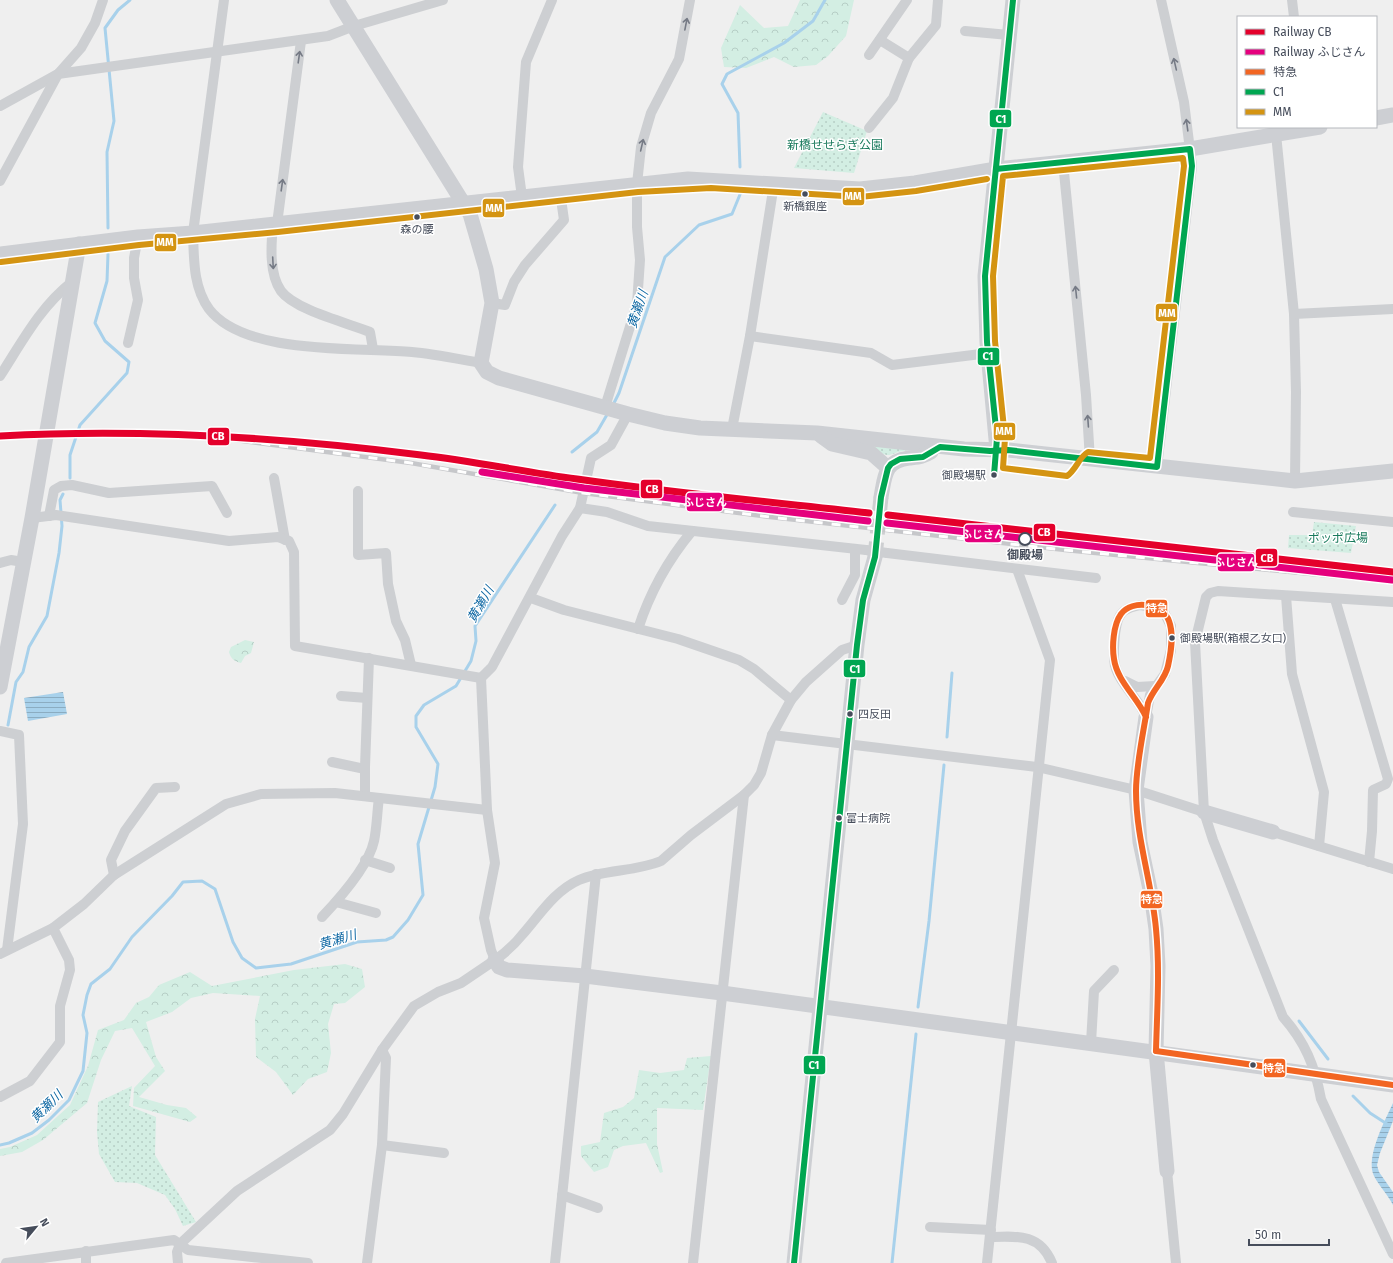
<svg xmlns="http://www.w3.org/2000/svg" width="1393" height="1263" font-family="'Fira Sans','Noto Sans JP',sans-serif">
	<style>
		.green { fill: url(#green-dots) }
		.forest { fill: url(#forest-crowns) }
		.water { fill: url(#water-rules) }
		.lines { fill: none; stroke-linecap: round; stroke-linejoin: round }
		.stream { stroke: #a8d1eb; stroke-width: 3 }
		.secondary-tunnel { stroke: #cdcfd1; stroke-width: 15; stroke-dasharray: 15 8; stroke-linecap: butt }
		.street { stroke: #cdcfd2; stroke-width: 10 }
		.secondary { stroke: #cdcfd3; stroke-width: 15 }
		.rail-casing { stroke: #c6c7ca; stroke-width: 4.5 }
		.rail { stroke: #fff; stroke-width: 3; stroke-dasharray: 9; stroke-linecap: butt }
		.street-bridge { stroke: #cdcfd2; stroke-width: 10 }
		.bus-1-casing { stroke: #fff; stroke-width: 9 }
		.bus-2-casing { stroke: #fff; stroke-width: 9 }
		.bus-3-casing { stroke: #fff; stroke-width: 9 }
		.bus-1 { stroke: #f26522; stroke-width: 6 }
		.bus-2 { stroke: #00a651; stroke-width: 6 }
		.bus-3 { stroke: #d49412; stroke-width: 6 }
		.rail-1-casing { stroke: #fff; stroke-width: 10 }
		.rail-2-casing { stroke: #fff; stroke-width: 10 }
		.rail-1 { stroke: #e4002b; stroke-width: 7 }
		.rail-2 { stroke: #e5007d; stroke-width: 7 }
		.oneway { stroke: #757a85 }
		.bus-dot { fill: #464d5b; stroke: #fff; stroke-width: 1.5 }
		.stop-dot { fill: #fff; stroke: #464d5b; stroke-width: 2 }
		.labels { text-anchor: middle; stroke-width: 3; stroke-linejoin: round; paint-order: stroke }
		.bus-label { font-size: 11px; fill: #464d5b; stroke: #fff; text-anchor: start }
		.park-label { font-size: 12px; fill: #197a5c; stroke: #fff }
		.stop-label { font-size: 12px; font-weight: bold; fill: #464d5b; stroke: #fff }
		.water-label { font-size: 13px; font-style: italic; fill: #1069a4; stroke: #fff }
		.line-badge { stroke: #fff; stroke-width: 1.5 }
		.badge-label { font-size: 11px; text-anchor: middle; font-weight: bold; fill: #fff }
	</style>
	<defs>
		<pattern id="green-dots" width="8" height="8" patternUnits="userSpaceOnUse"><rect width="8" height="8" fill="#d3eee3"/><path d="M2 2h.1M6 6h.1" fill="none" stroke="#b6cec5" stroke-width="1.8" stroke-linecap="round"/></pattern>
		<pattern id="forest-crowns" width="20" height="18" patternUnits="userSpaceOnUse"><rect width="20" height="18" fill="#d3eee3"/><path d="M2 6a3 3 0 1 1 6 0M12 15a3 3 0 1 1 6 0" fill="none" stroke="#b6cec5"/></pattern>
		<pattern id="water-rules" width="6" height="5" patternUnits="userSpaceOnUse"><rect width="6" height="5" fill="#a8d1eb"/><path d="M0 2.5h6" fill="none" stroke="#8bacc1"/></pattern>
	</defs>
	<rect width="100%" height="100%" fill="#efefef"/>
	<!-- green -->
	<g class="green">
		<polygon points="823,112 867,131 854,173 794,168"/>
		<path d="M869 445 909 450C884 453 894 462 869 445Z"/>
		<polygon points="1314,522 1356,526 1351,553 1288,548 1289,535 1312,535"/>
		<polygon points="132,1086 129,1106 156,1117 155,1155 196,1222 183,1226 175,1209 165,1195 137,1183 115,1182 99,1154 97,1132 98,1102"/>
	</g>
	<!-- forest -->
	<g class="forest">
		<polygon points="800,0 854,0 846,36 828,56 816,65 794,67 774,57 746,68 724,67 721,48 740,5 764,28 788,26"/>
		<path d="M245 640 254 642 251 653 245 656 241 663C234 661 231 659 229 652L231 647Z"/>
		<polygon points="345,964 362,969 365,987 345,1003 334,1004 328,1024 331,1053 327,1072 308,1079 293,1095 276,1072 256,1057 255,1019 260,996 213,993 191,998 172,1012 146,1022 156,1057 165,1071 139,1097 167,1105 186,1108 197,1117 190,1122 133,1106 134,1088 155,1066 132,1028 115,1031 101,1060 87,1103 43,1140 22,1152 0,1156 0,1149 10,1147 37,1135 70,1105 88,1066 98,1030 124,1020 136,1003 149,997 159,985 190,972 212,986 294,970"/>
		<polygon points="711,1056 703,1110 657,1108 657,1144 663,1172 660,1173 646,1143 623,1146 614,1150 608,1167 594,1172 581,1156 581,1146 600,1142 604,1113 623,1107 634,1098 639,1070 660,1073 684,1070 687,1058"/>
	</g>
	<!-- water -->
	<g class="water">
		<polygon points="63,692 67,714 28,721 24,698"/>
		<path d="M1393 1103V1121L1380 1153 1377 1165 1379 1172 1393 1192V1205C1388 1195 1379 1186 1374 1176 1365 1157 1385 1121 1393 1103Z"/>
	</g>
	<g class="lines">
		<!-- stream -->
		<g class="stream">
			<polyline points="740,167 738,113 722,84 727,74 784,43 813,21 825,0"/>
			<polyline points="108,228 107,152 114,121 105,28 118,10 130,0"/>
			<polyline points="613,405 619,393 665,257 699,225 732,214 741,192"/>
			<polyline points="572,452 597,432 608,413"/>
			<polyline points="70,478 70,455 80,425 127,373 129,362 105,341 95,323 107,281 108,254"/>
			<polyline points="8,725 16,682 23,672 29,647 47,616 59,553 62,526 60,500 63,494"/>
			<polyline points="947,737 952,673"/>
			<polyline points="918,1007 929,921 944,765"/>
			<polyline points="1299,1021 1328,1059"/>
			<polyline points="1353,1096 1370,1113 1387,1124"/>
			<polyline points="0,1145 9,1143 32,1133 49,1120 69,1100 83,1071 87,1033 83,1015 87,995 91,984 110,969 132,937 172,896 183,882 202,881 215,889 233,942 242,958 256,968 291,964 357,942 386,940 393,937 408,920 423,895 418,844 435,787 438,764 416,727 416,716 424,705 456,686 471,661 476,641 475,626 555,505"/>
			<polyline points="892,1263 916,1034"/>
		</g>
		<!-- secondary-tunnel -->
		<polyline class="secondary-tunnel" points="875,557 881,497"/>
		<!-- street -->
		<g class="street">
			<path d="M224 0 193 233C194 259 193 287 209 309 245 356 359 347 412 352 435 354 458 359 481 363"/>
			<polyline points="1292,0 1294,17"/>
			<polyline points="965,31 1009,35"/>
			<polyline points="869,55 907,0"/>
			<polyline points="909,58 936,25 938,0"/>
			<polyline points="0,106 58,74 328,36 354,26 443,0"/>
			<polyline points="869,128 893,98 909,58 880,40"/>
			<polyline points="1276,134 1294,314 1296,392 1295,481"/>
			<polyline points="1063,162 1086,395 1090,460"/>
			<polyline points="0,181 58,74 81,48 95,23 103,0"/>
			<polyline points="522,197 518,167 526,62 552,0"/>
			<polyline points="277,224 301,41"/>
			<path d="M273 225C271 245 269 274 281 291 295 310 348 323 370 332L373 349"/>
			<polyline points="492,303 505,305 514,282 525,265 564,220 560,192"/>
			<polyline points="1294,314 1393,309"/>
			<polyline points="750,336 871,353 892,365 989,353"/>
			<polyline points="128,343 138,300 134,278 134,258 138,237"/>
			<path d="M0 376C22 342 40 307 72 282"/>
			<polyline points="605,407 637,304 640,260 637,227 637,184 641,147 651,113 679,59 690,0"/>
			<polyline points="732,429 750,336 774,184"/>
			<polyline points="1157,467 1192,166 1184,102 1161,0"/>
			<polyline points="274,478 285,540"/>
			<polyline points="358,491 358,555 386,553 388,584 396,621 405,640 411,665"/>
			<polyline points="580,508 607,512 648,526 866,550"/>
			<polyline points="1293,512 1393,522"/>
			<polyline points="49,516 54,490 61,486 72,485 109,493 212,486 227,513"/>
			<polyline points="32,518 56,515 229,541 278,537 289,541 294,552 295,646 481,678"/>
			<polyline points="887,553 1096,578"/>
			<polyline points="0,563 11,560 23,562"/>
			<polyline points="1286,596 1292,674 1324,792 1319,846"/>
			<polyline points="531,598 564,610 678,639 739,660 754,669 791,700"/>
			<polyline points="1335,599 1388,779 1386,784 1373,790 1372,831 1369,862"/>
			<polyline points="842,600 855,575 855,549"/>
			<path d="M1393 602 1218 591 1210 593 1206 597 1195 642 1204 812 1213 840 1283 1017C1305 1042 1315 1066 1321 1099L1393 1254"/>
			<path d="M1140 605 1157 608 1164 612 1171 626V650L1165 674 1150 695 1146 717C1139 698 1122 687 1116 669 1112 659 1114 623 1121 614 1125 608 1133 607 1140 605Z"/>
			<path d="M638 629C650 592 667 561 692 531"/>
			<polyline points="1125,681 1137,687 1155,686"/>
			<polyline points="341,696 367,698"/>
			<polyline points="0,731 19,735 23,824 7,950"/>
			<polyline points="772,735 1037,767 1136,790 1204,812"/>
			<polyline points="332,762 365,769"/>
			<polyline points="365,796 365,767 369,658"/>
			<polyline points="1273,832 1393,869"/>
			<polyline points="365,860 390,868"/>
			<polyline points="114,875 111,860 125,831 156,788 175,787"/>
			<polyline points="336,902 376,913"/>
			<path d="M322 917C339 899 369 865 374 841 377 827 377 812 379 798"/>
			<polyline points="0,954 53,928 84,904 114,875 226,804 261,794 335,793 487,810"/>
			<path d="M495 960C505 953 514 945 522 935 539 916 554 891 579 880 605 869 635 872 661 861L691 835 744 795 754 785 761 773 772 735 791 700 806 682 842 650 857 645"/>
			<polyline points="1091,1043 1094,991 1114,970"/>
			<polyline points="0,1097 30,1081 60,1042 60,1006 70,970 69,960 53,928"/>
			<polyline points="382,1145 444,1153"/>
			<polyline points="1167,1171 1176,1263"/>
			<polyline points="562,1195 598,1208"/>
			<polyline points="930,1227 991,1230"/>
			<path d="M991 1237C1018 1236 1040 1234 1052 1263"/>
			<polyline points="6,1263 174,1240 188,1250 308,1263"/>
			<polyline points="86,1263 86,1251"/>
			<polyline points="178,1263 177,1252 180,1244 237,1191 330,1130 343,1114 382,1050 414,1006 438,992 461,983 495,960 491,950 484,918 495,863 487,810 481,678 492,667 562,536 580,508 591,458 611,445 628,414"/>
			<polyline points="367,1263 382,1145 386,1058 382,1050"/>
			<polyline points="555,1263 596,874"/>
			<polyline points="693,1263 744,795"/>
			<polyline points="987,1263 1050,660 1017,569"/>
		</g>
		<!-- secondary -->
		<g class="secondary">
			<polyline points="337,0 470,214 486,269 492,303 481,363 487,372 499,378 628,414 665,423 700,428 817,433 964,449 1008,450 1295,481 1393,471"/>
			<polyline points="1376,118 1393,115"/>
			<polyline points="0,254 138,237 193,233 688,179 860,189 915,183 996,169 1190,149 1320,127"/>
			<polyline points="821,436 832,444 871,453 888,468"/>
			<polyline points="997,450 987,342 985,276 1013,0"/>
			<path d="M881 497C885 476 884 461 909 458 918 457 923 457 931 452"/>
			<polyline points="0,687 32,518 79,244"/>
			<polyline points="1146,717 1136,790 1140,842 1151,894 1156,929 1158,966 1156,1051 1167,1171"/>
			<polyline points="1204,812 1273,832"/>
			<polyline points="495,960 499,967 507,970 585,976 722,993 1393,1085"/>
			<polyline points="794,1263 857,645 863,600 875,557"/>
		</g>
		<!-- rail casing -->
		<g class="rail-casing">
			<polyline id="rail" points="190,434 411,463 583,493 770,517 1065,550 1393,582"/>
		</g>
		<!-- rail -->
		<use href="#rail" class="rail"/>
		<!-- street-bridge -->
		<polyline class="street-bridge" points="866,550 887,553"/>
		<!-- bus-1 casing -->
		<g class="bus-1-casing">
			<g id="bus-1">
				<path d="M1146 717C1137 697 1117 681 1114 659 1112 647 1113 625 1121 614 1132 599 1163 603 1169 621 1174 635 1171 652 1168 666 1165 680 1153 689 1148 703 1144 730 1136 764 1136 791 1136 838 1152 883 1156 929 1160 970 1157 1011 1156 1051"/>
				<polyline points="1156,1051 1393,1085"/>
			</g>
		</g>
		<!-- bus-2 casing -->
		<g class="bus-2-casing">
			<g id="bus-2">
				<polyline points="994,475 997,438 987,342 985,276 1013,0"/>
				<polyline points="794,1263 857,645 863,600 875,557 881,497 888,468 891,464 900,459 923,457 940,447 990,451 1008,450 1157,467 1192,166 1190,149 996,169"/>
			</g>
		</g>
		<!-- bus-3 casing -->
		<g class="bus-3-casing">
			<g id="bus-3">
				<path d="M1183 158 1184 166 1150 458 1088 452C1079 457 1076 470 1067 476L1003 468 1005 438 995 341 993 276 1003 176Z"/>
				<polyline points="1,262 139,245 278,232 638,192 711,188 860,197 916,191 987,179"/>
			</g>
		</g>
		<!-- bus-1 -->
		<use href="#bus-1" class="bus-1"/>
		<!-- bus-2 -->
		<use href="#bus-2" class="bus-2"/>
		<!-- bus-3 -->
		<use href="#bus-3" class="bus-3"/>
		<!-- rail-1 casing -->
		<g class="rail-1-casing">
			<g id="rail-1">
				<path d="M0 436C141 428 280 437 421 455 473 461 524 472 577 479 674 493 772 502 869 513"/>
				<polyline points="888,515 1393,572"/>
			</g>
		</g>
		<!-- rail-2 casing -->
		<g class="rail-2-casing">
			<g id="rail-2">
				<polyline points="482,472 584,488 868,521"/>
				<polyline points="887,523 1392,580"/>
			</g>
		</g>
		<!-- rail-1 -->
		<use href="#rail-1" class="rail-1"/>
		<!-- rail-2 -->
		<use href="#rail-2" class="rail-2"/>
	</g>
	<!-- one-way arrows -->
	<defs><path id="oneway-shaft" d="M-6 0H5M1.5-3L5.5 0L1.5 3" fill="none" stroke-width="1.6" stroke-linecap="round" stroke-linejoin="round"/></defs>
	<g class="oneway">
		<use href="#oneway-shaft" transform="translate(686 24) rotate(-79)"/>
		<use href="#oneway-shaft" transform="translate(299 57) rotate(-82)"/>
		<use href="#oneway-shaft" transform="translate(1175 64) rotate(-103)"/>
		<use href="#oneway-shaft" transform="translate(1187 125) rotate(-98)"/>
		<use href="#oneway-shaft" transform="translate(642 145) rotate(-77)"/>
		<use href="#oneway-shaft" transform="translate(282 185) rotate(-82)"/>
		<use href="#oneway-shaft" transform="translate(273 263) rotate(87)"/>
		<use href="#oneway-shaft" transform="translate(1076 292) rotate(-96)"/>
		<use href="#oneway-shaft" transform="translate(1088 421) rotate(-94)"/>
	</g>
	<!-- markers -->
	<g class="bus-dot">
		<circle cx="805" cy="194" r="3.5"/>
		<circle cx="417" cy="217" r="3.5"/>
		<circle cx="994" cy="475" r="3.5"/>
		<circle cx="1172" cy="638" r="3.5"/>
		<circle cx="850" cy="714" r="3.5"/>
		<circle cx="839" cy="818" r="3.5"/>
		<circle cx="1253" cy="1065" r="3.5"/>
	</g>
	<circle class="stop-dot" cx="1025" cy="539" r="6"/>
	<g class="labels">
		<!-- bus labels -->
		<g class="bus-label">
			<text x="805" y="210" text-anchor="middle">新橋銀座</text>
			<text x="417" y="233" text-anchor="middle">森の腰</text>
			<text x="986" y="479" text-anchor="end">御殿場駅</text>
			<text x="1180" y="642">御殿場駅(箱根乙女口)</text>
			<text x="858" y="718">四反田</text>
			<text x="846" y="822">富士病院</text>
		</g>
		<!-- park labels -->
		<g class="park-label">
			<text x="835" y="149">新橋せせらぎ公園</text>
			<text x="1338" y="542">ポッポ広場</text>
		</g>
		<!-- stop labels -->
		<g class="stop-label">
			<text x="1025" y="559">御殿場</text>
		</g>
		<!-- water labels -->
		<g class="water-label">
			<text transform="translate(637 309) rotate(-71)" y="5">黄瀬川</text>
			<text transform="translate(480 604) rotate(-60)" y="5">黄瀬川</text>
			<text transform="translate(337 939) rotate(-16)" y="5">黄瀬川</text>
			<text transform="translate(46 1106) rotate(-45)" y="5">黄瀬川</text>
		</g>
	</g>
	<g class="line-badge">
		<rect x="989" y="109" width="23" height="19" rx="4" fill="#00a651"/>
		<rect x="842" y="187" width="23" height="19" rx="4" fill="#d49412"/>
		<rect x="482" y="198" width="23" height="20" rx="4" fill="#d49412"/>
		<rect x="154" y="233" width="23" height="19" rx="4" fill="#d49412"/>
		<rect x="1155" y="303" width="23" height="19" rx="4" fill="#d49412"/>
		<rect x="977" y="347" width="23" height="19" rx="4" fill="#00a651"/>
		<rect x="993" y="422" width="23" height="19" rx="4" fill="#d49412"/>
		<rect x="207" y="427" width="23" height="19" rx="4" fill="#e4002b"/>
		<rect x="640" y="479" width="23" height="20" rx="4" fill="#e4002b"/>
		<rect x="686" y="492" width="37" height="20" rx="4" fill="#e5007d"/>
		<rect x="1033" y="523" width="23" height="19" rx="4" fill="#e4002b"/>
		<rect x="964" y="524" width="38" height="19" rx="4" fill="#e5007d"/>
		<rect x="1255" y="548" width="23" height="19" rx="4" fill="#e4002b"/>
		<rect x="1217" y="553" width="38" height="19" rx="4" fill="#e5007d"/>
		<rect x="1145" y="599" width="23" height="19" rx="4" fill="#f26522"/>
		<rect x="843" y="659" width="23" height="19" rx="4" fill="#00a651"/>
		<rect x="1140" y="890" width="23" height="19" rx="4" fill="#f26522"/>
		<rect x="803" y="1055" width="23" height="20" rx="4" fill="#00a651"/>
		<rect x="1263" y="1058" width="23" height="20" rx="4" fill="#f26522"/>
	</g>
	<g class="badge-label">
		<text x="1001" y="123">C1</text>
		<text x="853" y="200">MM</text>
		<text x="494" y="212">MM</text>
		<text x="165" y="246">MM</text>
		<text x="1167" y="317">MM</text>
		<text x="988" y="360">C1</text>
		<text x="1004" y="435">MM</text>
		<text x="218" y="440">CB</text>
		<text x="652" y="493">CB</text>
		<text x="705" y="506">ふじさん</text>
		<text x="1044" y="536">CB</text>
		<text x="983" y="538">ふじさん</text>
		<text x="1267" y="562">CB</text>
		<text x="1236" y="566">ふじさん</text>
		<text x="1157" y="612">特急</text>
		<text x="855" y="673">C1</text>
		<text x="1152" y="903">特急</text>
		<text x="814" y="1069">C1</text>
		<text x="1274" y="1072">特急</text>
	</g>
	<!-- legend -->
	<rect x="1237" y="16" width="140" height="112" fill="#ffffff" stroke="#b5b8bd"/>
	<rect x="1245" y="29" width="20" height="6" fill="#e4002b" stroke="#b5b8bd"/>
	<text x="1273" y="36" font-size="12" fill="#464d5b">Railway CB</text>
	<rect x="1245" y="49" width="20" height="6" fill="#e5007d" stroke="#b5b8bd"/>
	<text x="1273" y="56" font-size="12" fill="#464d5b">Railway ふじさん</text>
	<rect x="1245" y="69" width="20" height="6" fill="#f26522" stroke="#b5b8bd"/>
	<text x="1273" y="76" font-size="12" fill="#464d5b">特急</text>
	<rect x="1245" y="89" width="20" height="6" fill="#00a651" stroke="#b5b8bd"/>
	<text x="1273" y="96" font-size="12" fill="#464d5b">C1</text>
	<rect x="1245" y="109" width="20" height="6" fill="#d49412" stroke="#b5b8bd"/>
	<text x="1273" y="116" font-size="12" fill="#464d5b">MM</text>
	<!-- north arrow -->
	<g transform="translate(36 1227) rotate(61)" stroke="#ffffff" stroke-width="3" paint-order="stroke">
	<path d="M0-3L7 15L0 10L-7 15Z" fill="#464d5b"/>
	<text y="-6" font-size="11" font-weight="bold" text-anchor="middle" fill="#464d5b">N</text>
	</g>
	<!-- scale -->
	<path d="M1249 1239v6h80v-6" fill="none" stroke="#464d5b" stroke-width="2"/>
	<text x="1255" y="1239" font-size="12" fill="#464d5b" stroke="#ffffff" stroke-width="3" paint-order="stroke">50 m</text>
</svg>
